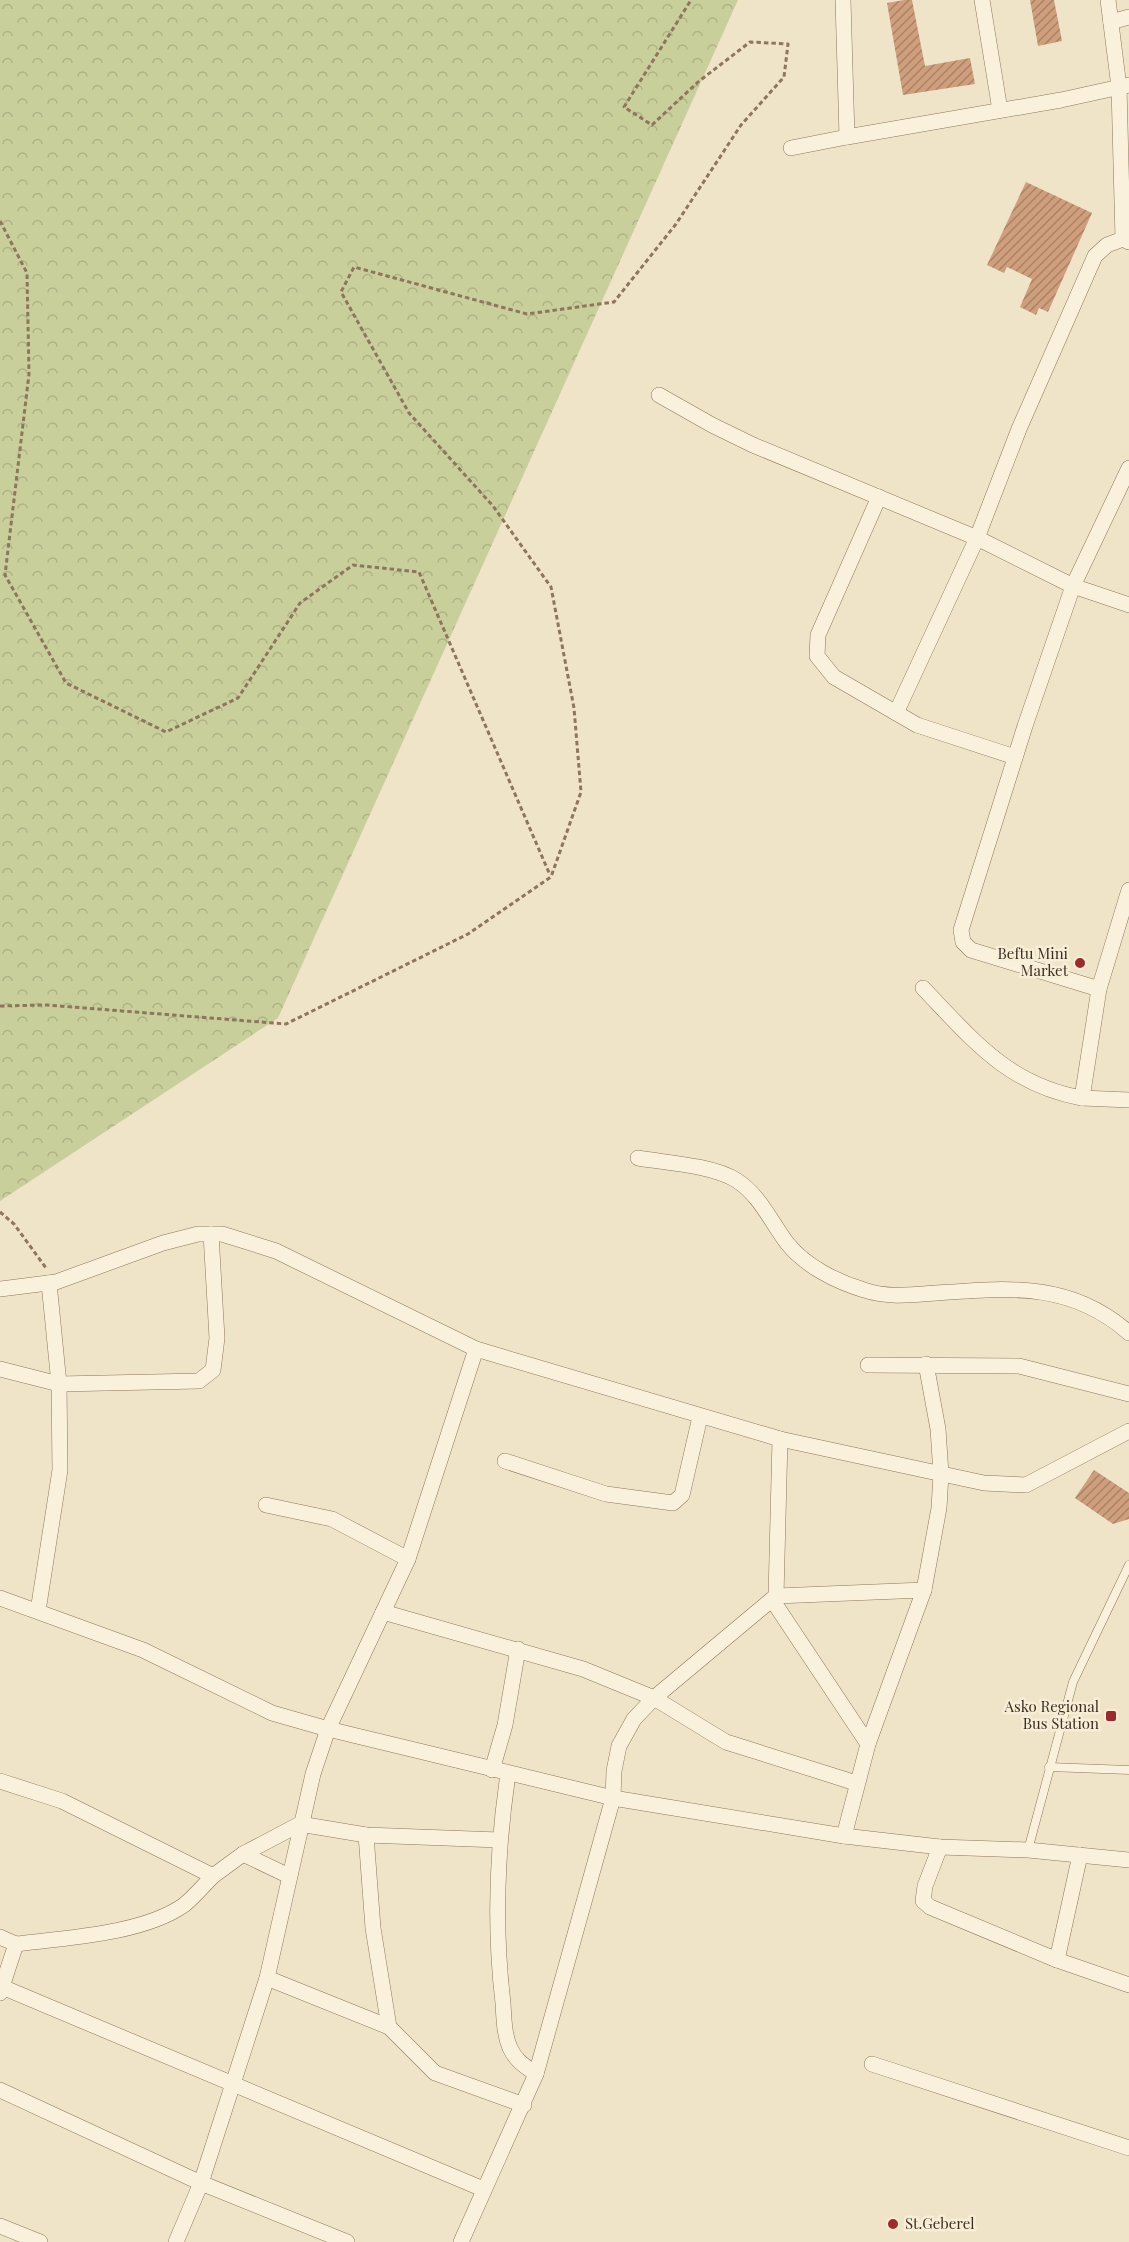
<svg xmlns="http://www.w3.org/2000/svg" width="1129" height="2242" font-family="'Playfair Display',serif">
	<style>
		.forest { fill: url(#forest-crowns) }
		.building { fill: url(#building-hatch) }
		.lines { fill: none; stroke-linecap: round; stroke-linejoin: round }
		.service-casing { stroke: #8d765c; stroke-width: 9 }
		.minor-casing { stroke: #8d765c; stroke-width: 16 }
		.path { stroke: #8d765c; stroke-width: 3; stroke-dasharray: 4.5 3; stroke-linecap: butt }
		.service { stroke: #faf1dc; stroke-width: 8 }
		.minor { stroke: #faf1dc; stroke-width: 15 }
		.poi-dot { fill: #9e2a2b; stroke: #f7eed8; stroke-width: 2 }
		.labels { text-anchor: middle; stroke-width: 5; stroke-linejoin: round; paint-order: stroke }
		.poi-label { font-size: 15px; fill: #3d2e20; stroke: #f7eed8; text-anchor: end }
	</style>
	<defs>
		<pattern id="forest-crowns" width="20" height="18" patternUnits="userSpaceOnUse" patternTransform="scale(1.5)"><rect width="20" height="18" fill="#c9cf9b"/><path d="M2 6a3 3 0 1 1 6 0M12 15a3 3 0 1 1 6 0" fill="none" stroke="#aeb285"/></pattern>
		<pattern id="building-hatch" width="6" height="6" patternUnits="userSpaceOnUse" patternTransform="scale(1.5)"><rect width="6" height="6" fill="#cf9f7d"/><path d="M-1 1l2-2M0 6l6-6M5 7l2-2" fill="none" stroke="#a98266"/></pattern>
	</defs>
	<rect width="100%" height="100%" fill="#f0e4c8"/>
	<!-- forest -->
	<polygon class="forest" points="0,0 738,0 278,1018 0,1201"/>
	<!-- building -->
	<g class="building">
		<polygon points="904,0 912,0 925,66 970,58 975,84 903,95 887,3"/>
		<polygon points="1030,0 1054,0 1062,41 1038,46"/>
		<polygon points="1026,182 1092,213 1048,312 1039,308 1036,315 1020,307 1032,279 1007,267 1004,273 987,265"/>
		<polygon points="1094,1470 1129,1493 1129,1519 1113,1524 1075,1498"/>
	</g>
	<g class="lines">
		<!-- service casing -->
		<g class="service-casing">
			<g id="service">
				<polyline points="1049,1767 1129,1770"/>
				<polyline points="1028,1850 1073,1682 1129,1565"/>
			</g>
		</g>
		<!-- minor casing -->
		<g class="minor-casing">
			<g id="minor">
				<polyline points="843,0 847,137 1061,100 1129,85"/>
				<polyline points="982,0 1000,110"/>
				<polyline points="1108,0 1119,87 1123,239"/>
				<polyline points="1111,22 1129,17"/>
				<polyline points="791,148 847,137"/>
				<polyline points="659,395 712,425 753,445 977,538 1073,586 1129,605"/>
				<polyline points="879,497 818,635 817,656 834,677 917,725 1015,757"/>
				<polyline points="896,713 977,538 1019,429 1095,256 1107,245 1123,239 1129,242"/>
				<polyline points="1129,890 1099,989 1082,1098 1129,1100"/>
				<path d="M923 988C972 1039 1008 1085 1082 1098"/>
				<polyline points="1099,989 971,950 963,942 961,930 1025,726 1073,586 1129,468"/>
				<path d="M638 1158C667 1163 711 1165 736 1180 760 1195 771 1222 787 1243 805 1266 837 1282 864 1290 888 1298 911 1295 936 1293 1008 1288 1070 1281 1129 1333"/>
				<polyline points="0,1289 56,1282 163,1243 198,1234 222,1234 276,1251 476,1349 780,1439 984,1483 1026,1485 1129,1431"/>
				<polyline points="868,1365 1019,1366 1129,1394"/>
				<polyline points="0,1369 59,1384 199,1381 213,1370 217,1338 211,1234"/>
				<polyline points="505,1461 606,1494 673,1503 682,1495 700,1417"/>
				<polyline points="266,1505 332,1519 408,1559"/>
				<polyline points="776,1596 924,1590"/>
				<polyline points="0,1598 143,1650 272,1713 328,1729 613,1798 844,1836 940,1847 1028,1850 1129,1860"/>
				<polyline points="773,1601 868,1744"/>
				<polyline points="38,1611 60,1470 59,1384 49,1283"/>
				<polyline points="383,1612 583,1669 654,1698 726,1742 856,1783"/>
				<polyline points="492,1770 505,1725 518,1649"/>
				<path d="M508 1774C497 1849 494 1927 503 2003 504 2019 504 2034 510 2048 516 2061 525 2066 536 2074"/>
				<polyline points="0,1781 62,1801 213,1876 243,1854 300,1824 366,1835 499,1840"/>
				<polyline points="366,1835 373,1928 389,2027 435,2073 524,2105"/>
				<polyline points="844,1836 868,1744 924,1590 939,1508 941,1474 938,1429 926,1364"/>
				<polyline points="940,1847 925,1886 923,1901 930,1907 1057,1960"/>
				<polyline points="243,1854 289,1876"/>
				<polyline points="1080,1855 1057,1960 1129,1985"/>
				<polyline points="0,1937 16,1944 0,1993"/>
				<path d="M16 1944C65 1938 143 1934 184 1905 194 1897 204 1885 213 1876"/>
				<polyline points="267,1978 389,2027"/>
				<polyline points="2,1987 483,2189"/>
				<polyline points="872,2064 1129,2148"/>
				<polyline points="0,2090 201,2183 347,2242"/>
				<polyline points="0,2226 40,2242"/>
				<polyline points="176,2242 201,2183 267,1978 313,1774 328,1729 408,1559 476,1349"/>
				<polyline points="461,2242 536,2074 613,1798 614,1771 619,1746 634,1719 654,1698 776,1596 780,1439"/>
			</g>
		</g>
		<!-- path -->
		<g class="path">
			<polyline points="0,221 27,273 29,374 5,575 66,683 166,732 238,698 300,603 353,565 419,572 550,875"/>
			<polyline points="0,1006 47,1005 286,1024 468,934 551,877 581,792 574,708 551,587 493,506 409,413 341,292 354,267 527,314 614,302 676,224 741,125 784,77 788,44 750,42 698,82 652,125 624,107 691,0"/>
			<polyline points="0,1212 14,1224 46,1268"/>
		</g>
		<!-- service -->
		<use href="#service" class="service"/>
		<!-- minor -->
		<use href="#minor" class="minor"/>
	</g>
	<!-- markers -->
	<g class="poi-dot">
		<circle cx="1080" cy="963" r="6"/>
		<rect x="1105" y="1710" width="12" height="12" rx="3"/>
		<circle cx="893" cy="2224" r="6"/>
	</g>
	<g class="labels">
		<!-- poi labels -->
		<g class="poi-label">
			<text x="1068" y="959">Beftu Mini<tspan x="1068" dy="17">Market</tspan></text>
			<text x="1099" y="1712">Asko Regional<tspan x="1099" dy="17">Bus Station</tspan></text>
			<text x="905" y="2229" text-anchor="start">St.Geberel</text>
		</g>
	</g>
</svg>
